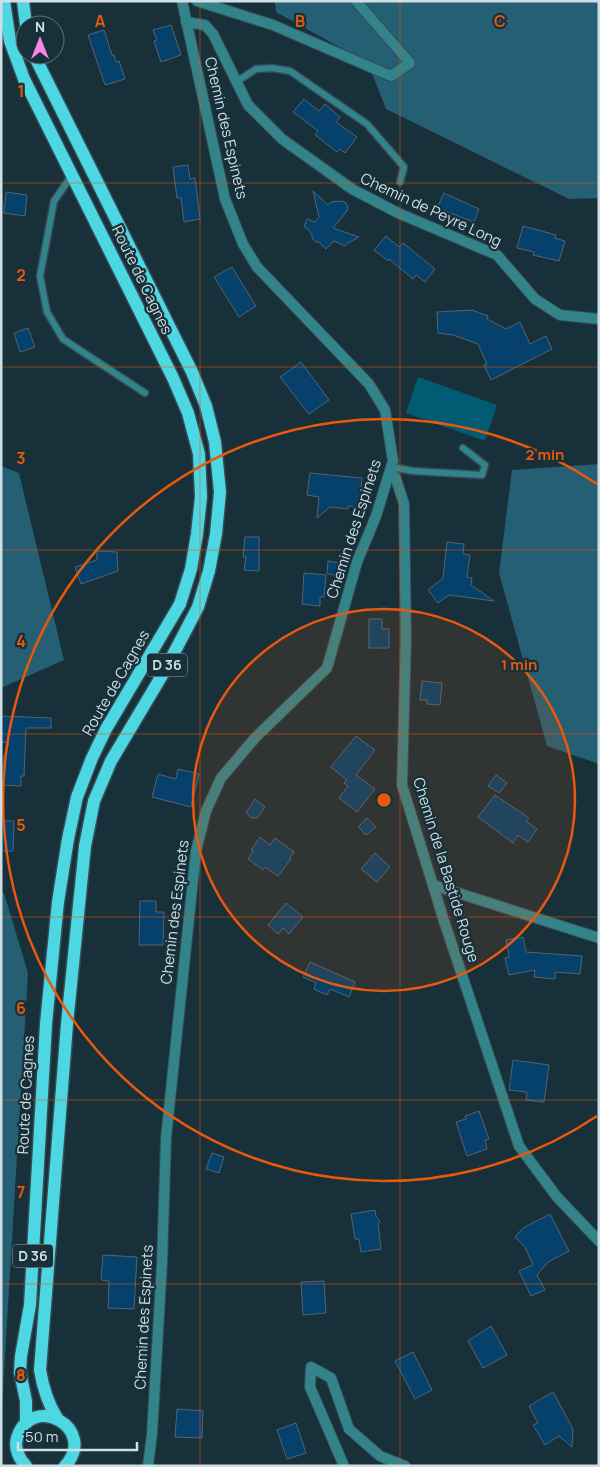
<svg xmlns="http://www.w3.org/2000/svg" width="600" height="1467" font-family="Manrope,sans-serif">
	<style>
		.green { fill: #005b73 }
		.forest { fill: #255f73 }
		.building { fill: #06416b; stroke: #526474 }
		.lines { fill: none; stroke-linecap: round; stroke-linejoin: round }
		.service-casing { stroke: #354c55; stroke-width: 9 }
		.minor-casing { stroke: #354c55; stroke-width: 12 }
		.tertiary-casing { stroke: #354c55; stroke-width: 12 }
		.primary-casing { stroke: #354c55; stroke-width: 15 }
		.service { stroke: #33848a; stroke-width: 6 }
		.minor { stroke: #33848a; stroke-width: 10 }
		.tertiary { stroke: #33848a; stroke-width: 10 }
		.primary { stroke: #4cd7e2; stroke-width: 12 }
		.grid { fill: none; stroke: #e8590c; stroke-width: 1; stroke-opacity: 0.55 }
		.ring { fill: none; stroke: #e8590c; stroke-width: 2.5 }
		.labels { text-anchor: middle; stroke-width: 4.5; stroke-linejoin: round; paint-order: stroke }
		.shield { fill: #173039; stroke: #98aab1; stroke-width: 1 }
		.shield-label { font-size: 14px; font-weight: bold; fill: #d0dfe5 }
		.street-label { font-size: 15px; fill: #d0dfe5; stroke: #173039 }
		.grid-label { font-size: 16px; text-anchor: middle; font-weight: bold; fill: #e8590c; stroke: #173039; stroke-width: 4.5; stroke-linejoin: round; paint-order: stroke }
		.centre { fill: #e8590c; stroke: #173039; stroke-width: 2.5 }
		.ring-label { font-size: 15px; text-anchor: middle; font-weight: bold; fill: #e8590c; stroke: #173039; stroke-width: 4.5; stroke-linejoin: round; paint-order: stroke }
	</style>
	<rect width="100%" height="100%" fill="#173039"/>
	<!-- green -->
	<polygon class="green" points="418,377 497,405 485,441 406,413"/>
	<!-- forest -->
	<g class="forest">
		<polygon points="275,1 599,1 599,198 569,199 386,109 368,63 276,12"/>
		<polygon points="599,464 599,764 547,746 499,573 512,470"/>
		<polygon points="1,466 19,473 64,660 1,688"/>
		<polygon points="1,893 4,893 28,973 1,1423"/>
	</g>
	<!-- building -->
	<g class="building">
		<polygon points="171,25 181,55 161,62 154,41 157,40 153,30"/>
		<polygon points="104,30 112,55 114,55 116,62 119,61 125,79 105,85 88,35"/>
		<polygon points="304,99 319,111 325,104 340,117 336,122 357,137 345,153 340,149 337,152 315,135 318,131 293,112"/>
		<polygon points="188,165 190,179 195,178 200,219 184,222 181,198 177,198 173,167"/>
		<polygon points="313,191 328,205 331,202 342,201 346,203 348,208 347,211 333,228 359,237 348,243 345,246 334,241 326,249 319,242 316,242 312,238 312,235 308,229 304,227 307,219 315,222 319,217"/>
		<polygon points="6,192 27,195 25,216 4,213"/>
		<polygon points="444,193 479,209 474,222 437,208"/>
		<polygon points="523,226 556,235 555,238 565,241 559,261 533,255 534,252 517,248"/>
		<polygon points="386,236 399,247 403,243 435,269 425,282 416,275 413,279 389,259 388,261 374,250"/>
		<polygon points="232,267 256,306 239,317 214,277"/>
		<polygon points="472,310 488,316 487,319 506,329 520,322 530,344 546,336 552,349 491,380 484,365 487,364 478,344 453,335 438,333 437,312"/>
		<polygon points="28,328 35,347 20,352 14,333"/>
		<polygon points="301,362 329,400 309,414 280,377"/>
		<polygon points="310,473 362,478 359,507 348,506 348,509 330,507 317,518 319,497 307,495"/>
		<polygon points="245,537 259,537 259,571 244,570 246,557 243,557"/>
		<polygon points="447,542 464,544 463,554 470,555 467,577 472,578 471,585 494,601 449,595 438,603 428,590 443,578"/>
		<polygon points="97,551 117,552 118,571 81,584 75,567 97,560"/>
		<polygon points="328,561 341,563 339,575 327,574"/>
		<polygon points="304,573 326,575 324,597 320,597 320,606 302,604"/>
		<polygon points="369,619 382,619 382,629 389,629 389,648 369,648"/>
		<polygon points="422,681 442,683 440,705 427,704 427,700 420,700"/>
		<polygon points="1,716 51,718 51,728 26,728 24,776 21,776 21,786 1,785 1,772 4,763 3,759 9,743 1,742"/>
		<polygon points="356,736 375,750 356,775 375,789 357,812 339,798 348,786 344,783 347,780 331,767"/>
		<polygon points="178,769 199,774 191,807 152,797 158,774 176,779"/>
		<polygon points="496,775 507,783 499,793 488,786"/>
		<polygon points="495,795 529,818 526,821 537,829 528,842 518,835 513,843 478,817"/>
		<polygon points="255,799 265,807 257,818 252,818 246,813"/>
		<polygon points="367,818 376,827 366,835 358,827"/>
		<polygon points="1,821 14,821 13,851 1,851"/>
		<polygon points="260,837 270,845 275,838 294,852 290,858 291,859 278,876 265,867 263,870 248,859 253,851 251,850"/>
		<polygon points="375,853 390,867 377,882 361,869"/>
		<polygon points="140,901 156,901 156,912 164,912 163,945 139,945"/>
		<polygon points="286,903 303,917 289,934 283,928 278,934 268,925"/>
		<polygon points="523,937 526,952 582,956 580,974 555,972 555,979 534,977 535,970 509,975 505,958 509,957 506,940"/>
		<polygon points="310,962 355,982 349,997 330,989 327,995 314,989 316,983 303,977"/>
		<polygon points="513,1060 549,1065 544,1102 526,1100 527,1092 509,1090"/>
		<polygon points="479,1111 489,1139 485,1140 487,1149 467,1156 456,1122 466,1119 465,1116"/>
		<polygon points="212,1153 224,1157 219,1173 206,1169"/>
		<polygon points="375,1210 376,1216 380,1221 378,1224 381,1249 361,1252 359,1239 355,1239 351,1214"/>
		<polygon points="550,1214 569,1251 548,1262 537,1275 545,1290 531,1296 519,1271 533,1265 525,1247 515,1237 523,1228"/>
		<polygon points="103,1255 137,1257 134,1309 108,1308 109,1281 101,1280"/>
		<polygon points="324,1281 326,1313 303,1315 301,1282"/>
		<polygon points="491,1326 507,1355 483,1368 468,1341"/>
		<polygon points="413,1352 432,1390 415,1399 395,1361"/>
		<polygon points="553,1392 573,1429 572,1447 559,1436 545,1445 533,1425 538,1423 529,1406"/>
		<polygon points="177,1409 203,1411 202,1438 175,1437"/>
		<polygon points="296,1423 306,1453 287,1459 277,1430"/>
	</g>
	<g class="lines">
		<!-- service casing -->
		<g class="service-casing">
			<g id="service">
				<polyline points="236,82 256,69 272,68 290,71 367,124 404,167 400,182"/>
				<polyline points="72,175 54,201 40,276 47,312 63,339 145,393"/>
				<polyline points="392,467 413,471 482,475 485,465 463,448"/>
			</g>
		</g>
		<!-- minor casing -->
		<g class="minor-casing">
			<g id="minor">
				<polyline points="197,1 273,25 391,76 410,63 356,1"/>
				<polyline points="391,471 396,479 404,504 406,638 402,785 444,921 519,1146 557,1197 599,1241"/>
				<polyline points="433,885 599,938"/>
				<polyline points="344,1466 310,1387 311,1367 331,1378 349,1429 380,1456 405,1466"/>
			</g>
		</g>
		<!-- tertiary casing -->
		<g class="tertiary-casing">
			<g id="tertiary">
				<polyline points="186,22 205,25 213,34 248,105 282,139 352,189 398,213 497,255 535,299 560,315 599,319"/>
				<polyline points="148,1466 152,1434 162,1263 166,1138 196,851 206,811 221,778 255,738 327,668 357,562 376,516 393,461 385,410 369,384 257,267 243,244 225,199 182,1"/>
			</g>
		</g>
		<!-- primary casing -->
		<g class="primary-casing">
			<g id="primary">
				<polyline points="4,1 10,41 24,79 173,378 188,413 199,454 201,497 197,534 191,569 180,604 106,729 92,758 77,797 68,839 58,902 46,1024 30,1305 21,1356 20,1372 26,1401 26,1423"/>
				<polyline points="23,1 26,25"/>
				<path d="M34 55 192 372 206 406 215 442 220 492 216 534 209 571 198 607 164 672 111 761 94 801 85 846 67 1024 40 1370C43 1388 47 1402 57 1418"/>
				<path d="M26 1466C19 1459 14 1448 17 1438 32 1391 99 1429 65 1466"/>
			</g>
		</g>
		<!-- service -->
		<use href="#service" class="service"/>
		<!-- minor -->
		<use href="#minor" class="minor"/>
		<!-- tertiary -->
		<use href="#tertiary" class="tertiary"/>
		<!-- primary -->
		<use href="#primary" class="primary"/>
	</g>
	<!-- grid -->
	<path class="grid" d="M200 1V1466M400 1V1466M1 183H599M1 367H599M1 550H599M1 734H599M1 917H599M1 1100H599M1 1284H599"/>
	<!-- distance rings -->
	<circle cx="384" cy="800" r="191" fill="#e8590c" fill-opacity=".12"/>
	<g class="ring">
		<circle cx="384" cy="800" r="191"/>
		<path d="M597 1116A381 381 0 1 1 597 484"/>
	</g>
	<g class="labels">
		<!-- shield labels -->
		<g class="shield">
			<rect x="147" y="653.5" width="40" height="23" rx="4"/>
			<rect x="13" y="1244.5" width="40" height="23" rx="4"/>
		</g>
		<g class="shield-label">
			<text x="167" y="670">D 36</text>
			<text x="33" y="1261">D 36</text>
		</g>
		<!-- street labels -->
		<g class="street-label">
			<text transform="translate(226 128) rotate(77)" y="5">Chemin des Espinets</text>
			<text transform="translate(431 210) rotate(25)" y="5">Chemin de Peyre Long</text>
			<text transform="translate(142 280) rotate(64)" y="5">Route de Cagnes</text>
			<text transform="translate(354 529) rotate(-72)" y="5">Chemin des Espinets</text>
			<text transform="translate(116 683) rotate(-60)" y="5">Route de Cagnes</text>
			<text transform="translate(446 870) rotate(73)" y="5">Chemin de la Bastide Rouge</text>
			<text transform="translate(175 912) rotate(-83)" y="5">Chemin des Espinets</text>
			<text transform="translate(26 1095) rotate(-87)" y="5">Route de Cagnes</text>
			<text transform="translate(144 1317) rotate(-87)" y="5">Chemin des Espinets</text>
		</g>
	</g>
	<g class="grid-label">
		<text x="100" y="27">A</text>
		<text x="300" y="27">B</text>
		<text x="500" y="27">C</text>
		<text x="21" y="97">1</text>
		<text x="21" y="281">2</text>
		<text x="21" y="464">3</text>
		<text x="21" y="647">4</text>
		<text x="21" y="831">5</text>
		<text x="21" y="1014">6</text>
		<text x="21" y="1198">7</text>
		<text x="21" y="1381">8</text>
	</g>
	<circle cx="384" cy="800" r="8" class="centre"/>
	<g class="ring-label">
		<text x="545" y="460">2 min</text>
		<text x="519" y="670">1 min</text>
	</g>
	<!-- border -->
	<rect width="600" height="1467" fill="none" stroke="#d0dfe5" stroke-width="5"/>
	<!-- north arrow -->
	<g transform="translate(40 40)"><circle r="24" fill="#173039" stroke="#61767e"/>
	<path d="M0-4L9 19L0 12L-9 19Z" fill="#fa87e7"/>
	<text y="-8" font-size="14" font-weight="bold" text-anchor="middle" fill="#d0dfe5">N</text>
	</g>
	<!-- scale -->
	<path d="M18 1442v8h119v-8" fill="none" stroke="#d0dfe5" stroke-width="2.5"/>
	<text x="25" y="1442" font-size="15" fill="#d0dfe5" stroke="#173039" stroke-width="4" paint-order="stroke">50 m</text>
</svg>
